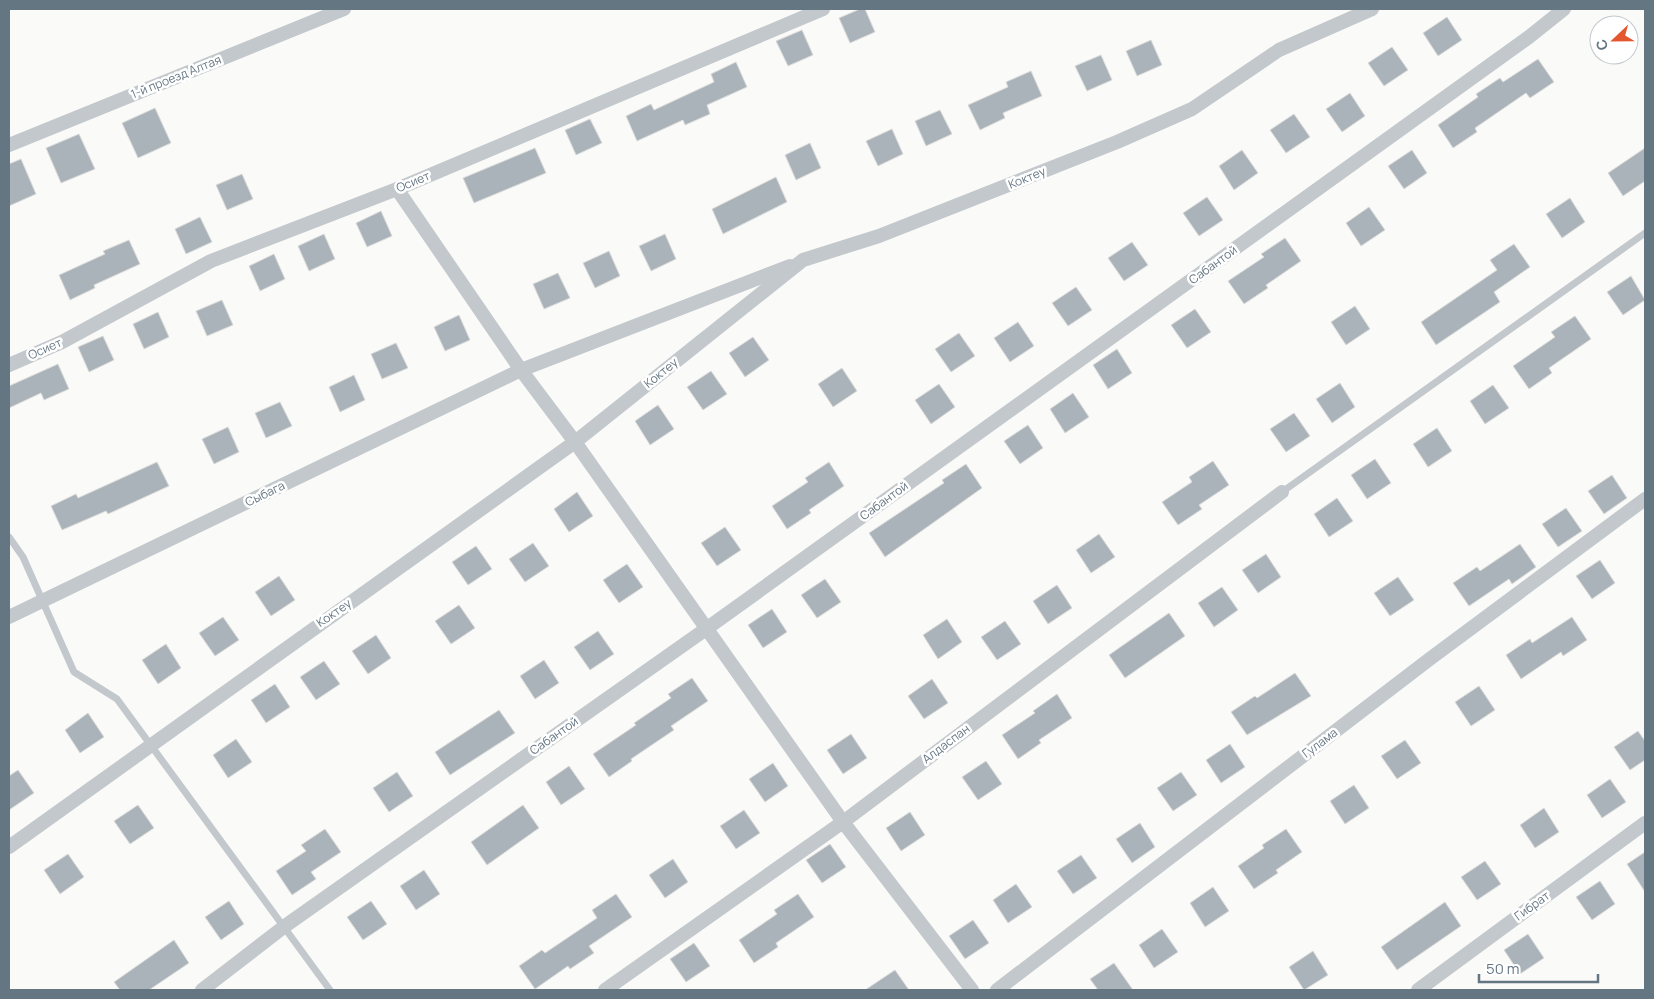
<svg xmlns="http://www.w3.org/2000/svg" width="1654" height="999" font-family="Manrope,sans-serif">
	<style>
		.building { fill: #aab3b9; stroke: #dcdcda }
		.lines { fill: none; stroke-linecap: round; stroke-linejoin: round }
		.service { stroke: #c3c8cc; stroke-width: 7 }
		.minor { stroke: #c3c8cc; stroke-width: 14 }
		.labels { text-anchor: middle; stroke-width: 5; stroke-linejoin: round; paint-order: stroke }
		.street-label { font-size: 12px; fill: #657683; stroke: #fff }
	</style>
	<rect width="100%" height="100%" fill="#fafaf8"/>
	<!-- building -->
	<g class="building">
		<polygon points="860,9 865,9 875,32 850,43 839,18"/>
		<polygon points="1447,17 1462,40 1438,56 1423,33"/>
		<polygon points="802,30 813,55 788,66 776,41"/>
		<polygon points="1151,40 1162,65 1137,76 1126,51"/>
		<polygon points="1392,47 1408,70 1384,86 1368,63"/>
		<polygon points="1101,55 1112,80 1087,91 1075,66"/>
		<polygon points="1538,59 1554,82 1530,98 1526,93 1475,128 1477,132 1453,148 1438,125 1478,97 1476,94 1500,78 1503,82"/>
		<polygon points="736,62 747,87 707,105 710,114 685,125 683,120 637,141 626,116 651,104 654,110 714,82 711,74"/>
		<polygon points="1031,71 1042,96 1003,113 1005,118 980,130 968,105 1008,87 1006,82"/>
		<polygon points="1350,93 1365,116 1342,132 1326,109"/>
		<polygon points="155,108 171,143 138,158 122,123"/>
		<polygon points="940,110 952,134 926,146 915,121"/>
		<polygon points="1294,114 1310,137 1286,153 1270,130"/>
		<polygon points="590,119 602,143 576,155 565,130"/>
		<polygon points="892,129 903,154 878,166 866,141"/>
		<polygon points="79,134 95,169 61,183 46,148"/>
		<polygon points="810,143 821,168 796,180 785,155"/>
		<polygon points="535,148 546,173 474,203 463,178"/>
		<polygon points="1645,148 1645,181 1623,196 1608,173"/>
		<polygon points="1242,150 1258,173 1234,190 1219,166"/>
		<polygon points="1412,150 1427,173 1404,189 1388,166"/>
		<polygon points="21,159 36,194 9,206 9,164"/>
		<polygon points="242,174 253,199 227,210 216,185"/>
		<polygon points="776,177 787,202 723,234 712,209"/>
		<polygon points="1207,197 1223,220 1199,236 1183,213"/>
		<polygon points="1570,198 1585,222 1562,238 1546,214"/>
		<polygon points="1369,207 1385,230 1361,246 1346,223"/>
		<polygon points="381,211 392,236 367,247 356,223"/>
		<polygon points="200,217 212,242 186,254 175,229"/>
		<polygon points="324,234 335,259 309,271 298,246"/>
		<polygon points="665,234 676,259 651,271 639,246"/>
		<polygon points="1285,238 1301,261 1266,285 1268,288 1244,304 1228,281 1264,257 1261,254"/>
		<polygon points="129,240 140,264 94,285 95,288 70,300 59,275 105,254 103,251"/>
		<polygon points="1132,242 1148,265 1124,281 1108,258"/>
		<polygon points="1514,244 1530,267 1494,292 1500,302 1436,345 1421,322 1497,270 1490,260"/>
		<polygon points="609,251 620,276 595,288 583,263"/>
		<polygon points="274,254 285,279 260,291 249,266"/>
		<polygon points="558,273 570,298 544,309 533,284"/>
		<polygon points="1631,276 1645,300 1623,315 1607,292"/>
		<polygon points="1076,287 1092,310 1068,326 1052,303"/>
		<polygon points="222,300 233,325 207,336 196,311"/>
		<polygon points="1355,306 1370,329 1346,345 1331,322"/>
		<polygon points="1195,309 1211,332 1187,348 1171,325"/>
		<polygon points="158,312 169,337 144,349 133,324"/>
		<polygon points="459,315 470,340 445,351 434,327"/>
		<polygon points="1575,316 1591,339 1549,368 1552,373 1529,389 1513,366 1555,337 1551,332"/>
		<polygon points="1018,322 1034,346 1010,362 994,338"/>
		<polygon points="959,333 975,356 951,372 935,349"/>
		<polygon points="103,336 114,360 89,372 78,347"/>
		<polygon points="753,337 769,360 745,377 729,353"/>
		<polygon points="396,343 408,368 382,379 371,354"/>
		<polygon points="1117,349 1132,373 1108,389 1093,365"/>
		<polygon points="58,364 69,389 44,400 41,393 9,408 9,386"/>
		<polygon points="842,368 857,391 833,407 818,384"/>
		<polygon points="711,371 727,394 703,410 687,387"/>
		<polygon points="354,375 365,400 340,412 329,387"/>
		<polygon points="1340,383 1355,407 1332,423 1316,399"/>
		<polygon points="939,384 955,407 931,424 915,400"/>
		<polygon points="1493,385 1509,408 1485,424 1470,401"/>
		<polygon points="1073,393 1089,417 1065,433 1050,409"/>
		<polygon points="280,402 292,426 266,438 255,413"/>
		<polygon points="658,405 674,429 650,445 635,421"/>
		<polygon points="1294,413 1310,436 1286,452 1270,429"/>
		<polygon points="1028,425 1043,448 1020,464 1004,441"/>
		<polygon points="228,427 239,452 214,464 202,439"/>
		<polygon points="1437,428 1452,451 1428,467 1413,444"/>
		<polygon points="1375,459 1391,483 1367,499 1351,475"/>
		<polygon points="1213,461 1229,485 1199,505 1202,509 1178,525 1162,502 1192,482 1189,477"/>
		<polygon points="157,462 169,486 108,514 106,511 62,530 51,506 76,494 78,498"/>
		<polygon points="829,462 844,486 809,510 811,513 787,529 772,506 808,482 805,478"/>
		<polygon points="966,464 982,488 885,557 869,533 944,483 942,480"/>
		<polygon points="1612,475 1627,498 1604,514 1588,491"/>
		<polygon points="577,492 593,516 569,532 554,509"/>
		<polygon points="1337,498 1353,521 1329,537 1314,514"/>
		<polygon points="1566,508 1582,531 1558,547 1542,524"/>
		<polygon points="725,527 741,550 717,566 701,543"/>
		<polygon points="1099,534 1115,557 1091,573 1076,550"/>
		<polygon points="533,543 549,566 525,582 509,559"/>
		<polygon points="1520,544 1536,567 1512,584 1509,579 1469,606 1453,583 1477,567 1480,571"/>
		<polygon points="476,546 492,569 468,585 452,562"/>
		<polygon points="1266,554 1281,577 1258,593 1242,570"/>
		<polygon points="1600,560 1615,583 1592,599 1576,576"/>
		<polygon points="627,564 643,587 619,603 603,580"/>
		<polygon points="279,576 295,600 271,616 255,592"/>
		<polygon points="1398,577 1414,600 1390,616 1374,593"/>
		<polygon points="825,579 841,602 817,618 801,595"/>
		<polygon points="1057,585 1072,608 1048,624 1033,601"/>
		<polygon points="1222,587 1238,610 1214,627 1198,603"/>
		<polygon points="459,605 475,628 451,644 435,621"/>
		<polygon points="772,609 787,632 763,648 748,625"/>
		<polygon points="1169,613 1185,636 1125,678 1109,655"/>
		<polygon points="223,617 239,640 215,656 199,633"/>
		<polygon points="1572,617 1587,640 1563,656 1561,652 1521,679 1506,655 1530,639 1532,643"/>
		<polygon points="947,619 962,642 938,659 923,635"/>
		<polygon points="1005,621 1021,644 997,660 981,637"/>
		<polygon points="598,631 614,654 590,670 574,647"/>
		<polygon points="376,635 391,658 368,674 352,651"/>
		<polygon points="166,644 181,668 158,684 142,660"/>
		<polygon points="544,660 559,683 535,699 520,676"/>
		<polygon points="324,661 340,684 316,700 300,677"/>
		<polygon points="1295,673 1311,696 1247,735 1231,712 1255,696 1257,698"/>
		<polygon points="692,678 708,701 671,726 674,730 631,759 632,761 609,777 593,754 636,725 634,723 671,698 668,694"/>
		<polygon points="932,679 948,703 924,719 908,696"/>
		<polygon points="275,684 290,707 266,723 251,700"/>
		<polygon points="1479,686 1495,710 1471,726 1455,702"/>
		<polygon points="1057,694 1072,718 1039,740 1041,743 1018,759 1002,735 1035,713 1033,711"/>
		<polygon points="499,710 515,733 450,775 435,752"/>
		<polygon points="88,713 104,737 80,753 65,730"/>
		<polygon points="1638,731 1645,741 1645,760 1630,770 1614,747"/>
		<polygon points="851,734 867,758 843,774 827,750"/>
		<polygon points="236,739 252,762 228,778 213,755"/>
		<polygon points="1405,740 1421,763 1397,779 1381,756"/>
		<polygon points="1230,744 1245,767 1221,783 1206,760"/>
		<polygon points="986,761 1002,784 978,800 962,777"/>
		<polygon points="773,763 788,786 765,802 749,779"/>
		<polygon points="569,766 585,789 561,805 546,782"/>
		<polygon points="18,770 34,793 9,810 9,776"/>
		<polygon points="397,772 413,796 389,812 373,788"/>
		<polygon points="1181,772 1197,795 1173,811 1157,788"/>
		<polygon points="1610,779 1626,802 1602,818 1587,795"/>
		<polygon points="1354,785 1369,808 1345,824 1330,801"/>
		<polygon points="138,805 154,828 130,844 114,821"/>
		<polygon points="523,805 539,828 487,865 471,842"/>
		<polygon points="1544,808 1559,832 1535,848 1520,825"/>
		<polygon points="744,810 760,833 736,849 720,826"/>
		<polygon points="910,812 925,835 901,851 886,828"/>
		<polygon points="1140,823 1155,847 1132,863 1116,839"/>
		<polygon points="325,829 341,852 311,872 316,879 292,895 276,871 306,851 301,845"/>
		<polygon points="1286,829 1302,852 1276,870 1278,873 1254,889 1238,866 1264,848 1262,845"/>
		<polygon points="830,844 846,867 822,883 806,860"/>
		<polygon points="1645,852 1645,892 1627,864"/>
		<polygon points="68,854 84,877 60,894 44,870"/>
		<polygon points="1081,855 1097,878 1073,894 1057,871"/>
		<polygon points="673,859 688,882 665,898 649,875"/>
		<polygon points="1485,861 1501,884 1477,900 1461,877"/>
		<polygon points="424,870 440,894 416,910 400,886"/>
		<polygon points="1600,881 1615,904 1592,920 1576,897"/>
		<polygon points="1016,884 1032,907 1008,923 993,900"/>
		<polygon points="1213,887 1229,911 1205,927 1190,903"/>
		<polygon points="616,894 632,917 589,946 594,953 570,969 568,966 535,989 519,966 542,950 545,953 597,918 592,910"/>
		<polygon points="798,894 814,917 776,943 778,947 754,963 739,940 777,914 774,910"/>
		<polygon points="229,901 244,924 221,940 205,917"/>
		<polygon points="371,901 387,924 363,940 347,917"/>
		<polygon points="1445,902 1461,926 1397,970 1381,947"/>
		<polygon points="973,920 989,943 965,959 949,936"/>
		<polygon points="1162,929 1178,952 1154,968 1139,945"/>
		<polygon points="1528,934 1544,958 1520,974 1504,950"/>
		<polygon points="174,940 189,963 149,990 120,990 114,982"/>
		<polygon points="694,943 710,966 686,982 670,959"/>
		<polygon points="1313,951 1328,975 1304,990 1289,967"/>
		<polygon points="1114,963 1133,990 1098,990 1090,979"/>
		<polygon points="895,970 909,990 865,990"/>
	</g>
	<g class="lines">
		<!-- service -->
		<g class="service">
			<polyline points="1282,492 1645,233"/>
			<polyline points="9,537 23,557 74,672 117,699 330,990"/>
		</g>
		<!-- minor -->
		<g class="minor">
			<polyline points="9,145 344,9"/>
			<polyline points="397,189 521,370 575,442 843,822 972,990"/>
			<polyline points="9,365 62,342 211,261 397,189 823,9"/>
			<polyline points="9,617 521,370 790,266"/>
			<polyline points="9,847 575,442 803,260 879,236 1117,142 1192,109 1279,50 1372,9"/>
			<polyline points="202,990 285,926 706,629 1529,37 1564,9"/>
			<polyline points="605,990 843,822 1282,492"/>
			<polyline points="997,990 1431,658 1645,499"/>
			<polyline points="1418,990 1645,823"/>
		</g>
	</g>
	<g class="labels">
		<!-- street labels -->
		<g class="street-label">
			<text transform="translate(176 77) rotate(-22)" y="4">1-й проезд Алтая</text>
			<text transform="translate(1027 178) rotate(-22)" y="4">Коктеу</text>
			<text transform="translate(413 182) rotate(-23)" y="4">Осиет</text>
			<text transform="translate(1213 265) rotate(-36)" y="4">Сабантой</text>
			<text transform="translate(45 349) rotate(-24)" y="4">Осиет</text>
			<text transform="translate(661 373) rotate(-39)" y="4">Коктеу</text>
			<text transform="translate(265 494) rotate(-26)" y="4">Сыбага</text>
			<text transform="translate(884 501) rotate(-36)" y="4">Сабантой</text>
			<text transform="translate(334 613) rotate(-35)" y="4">Коктеу</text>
			<text transform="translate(554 736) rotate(-35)" y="4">Сабантой</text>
			<text transform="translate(1320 743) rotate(-37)" y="4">Гулама</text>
			<text transform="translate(946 744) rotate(-37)" y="4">Алдаспан</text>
			<text transform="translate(1532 906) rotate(-36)" y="4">Гибрат</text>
		</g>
	</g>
	<!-- border -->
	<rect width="1654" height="999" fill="none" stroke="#657683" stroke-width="20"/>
	<!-- north arrow -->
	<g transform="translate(1614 40) rotate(248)"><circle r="24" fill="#ffffff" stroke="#c1c8cd"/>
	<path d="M0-4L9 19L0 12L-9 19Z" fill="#e4572e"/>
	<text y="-8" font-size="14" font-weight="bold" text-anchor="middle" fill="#657683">С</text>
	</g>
	<!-- scale -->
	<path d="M1479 974v8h119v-8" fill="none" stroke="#657683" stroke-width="2.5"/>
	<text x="1486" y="974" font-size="15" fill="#657683" stroke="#ffffff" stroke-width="4" paint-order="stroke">50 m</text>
</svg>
